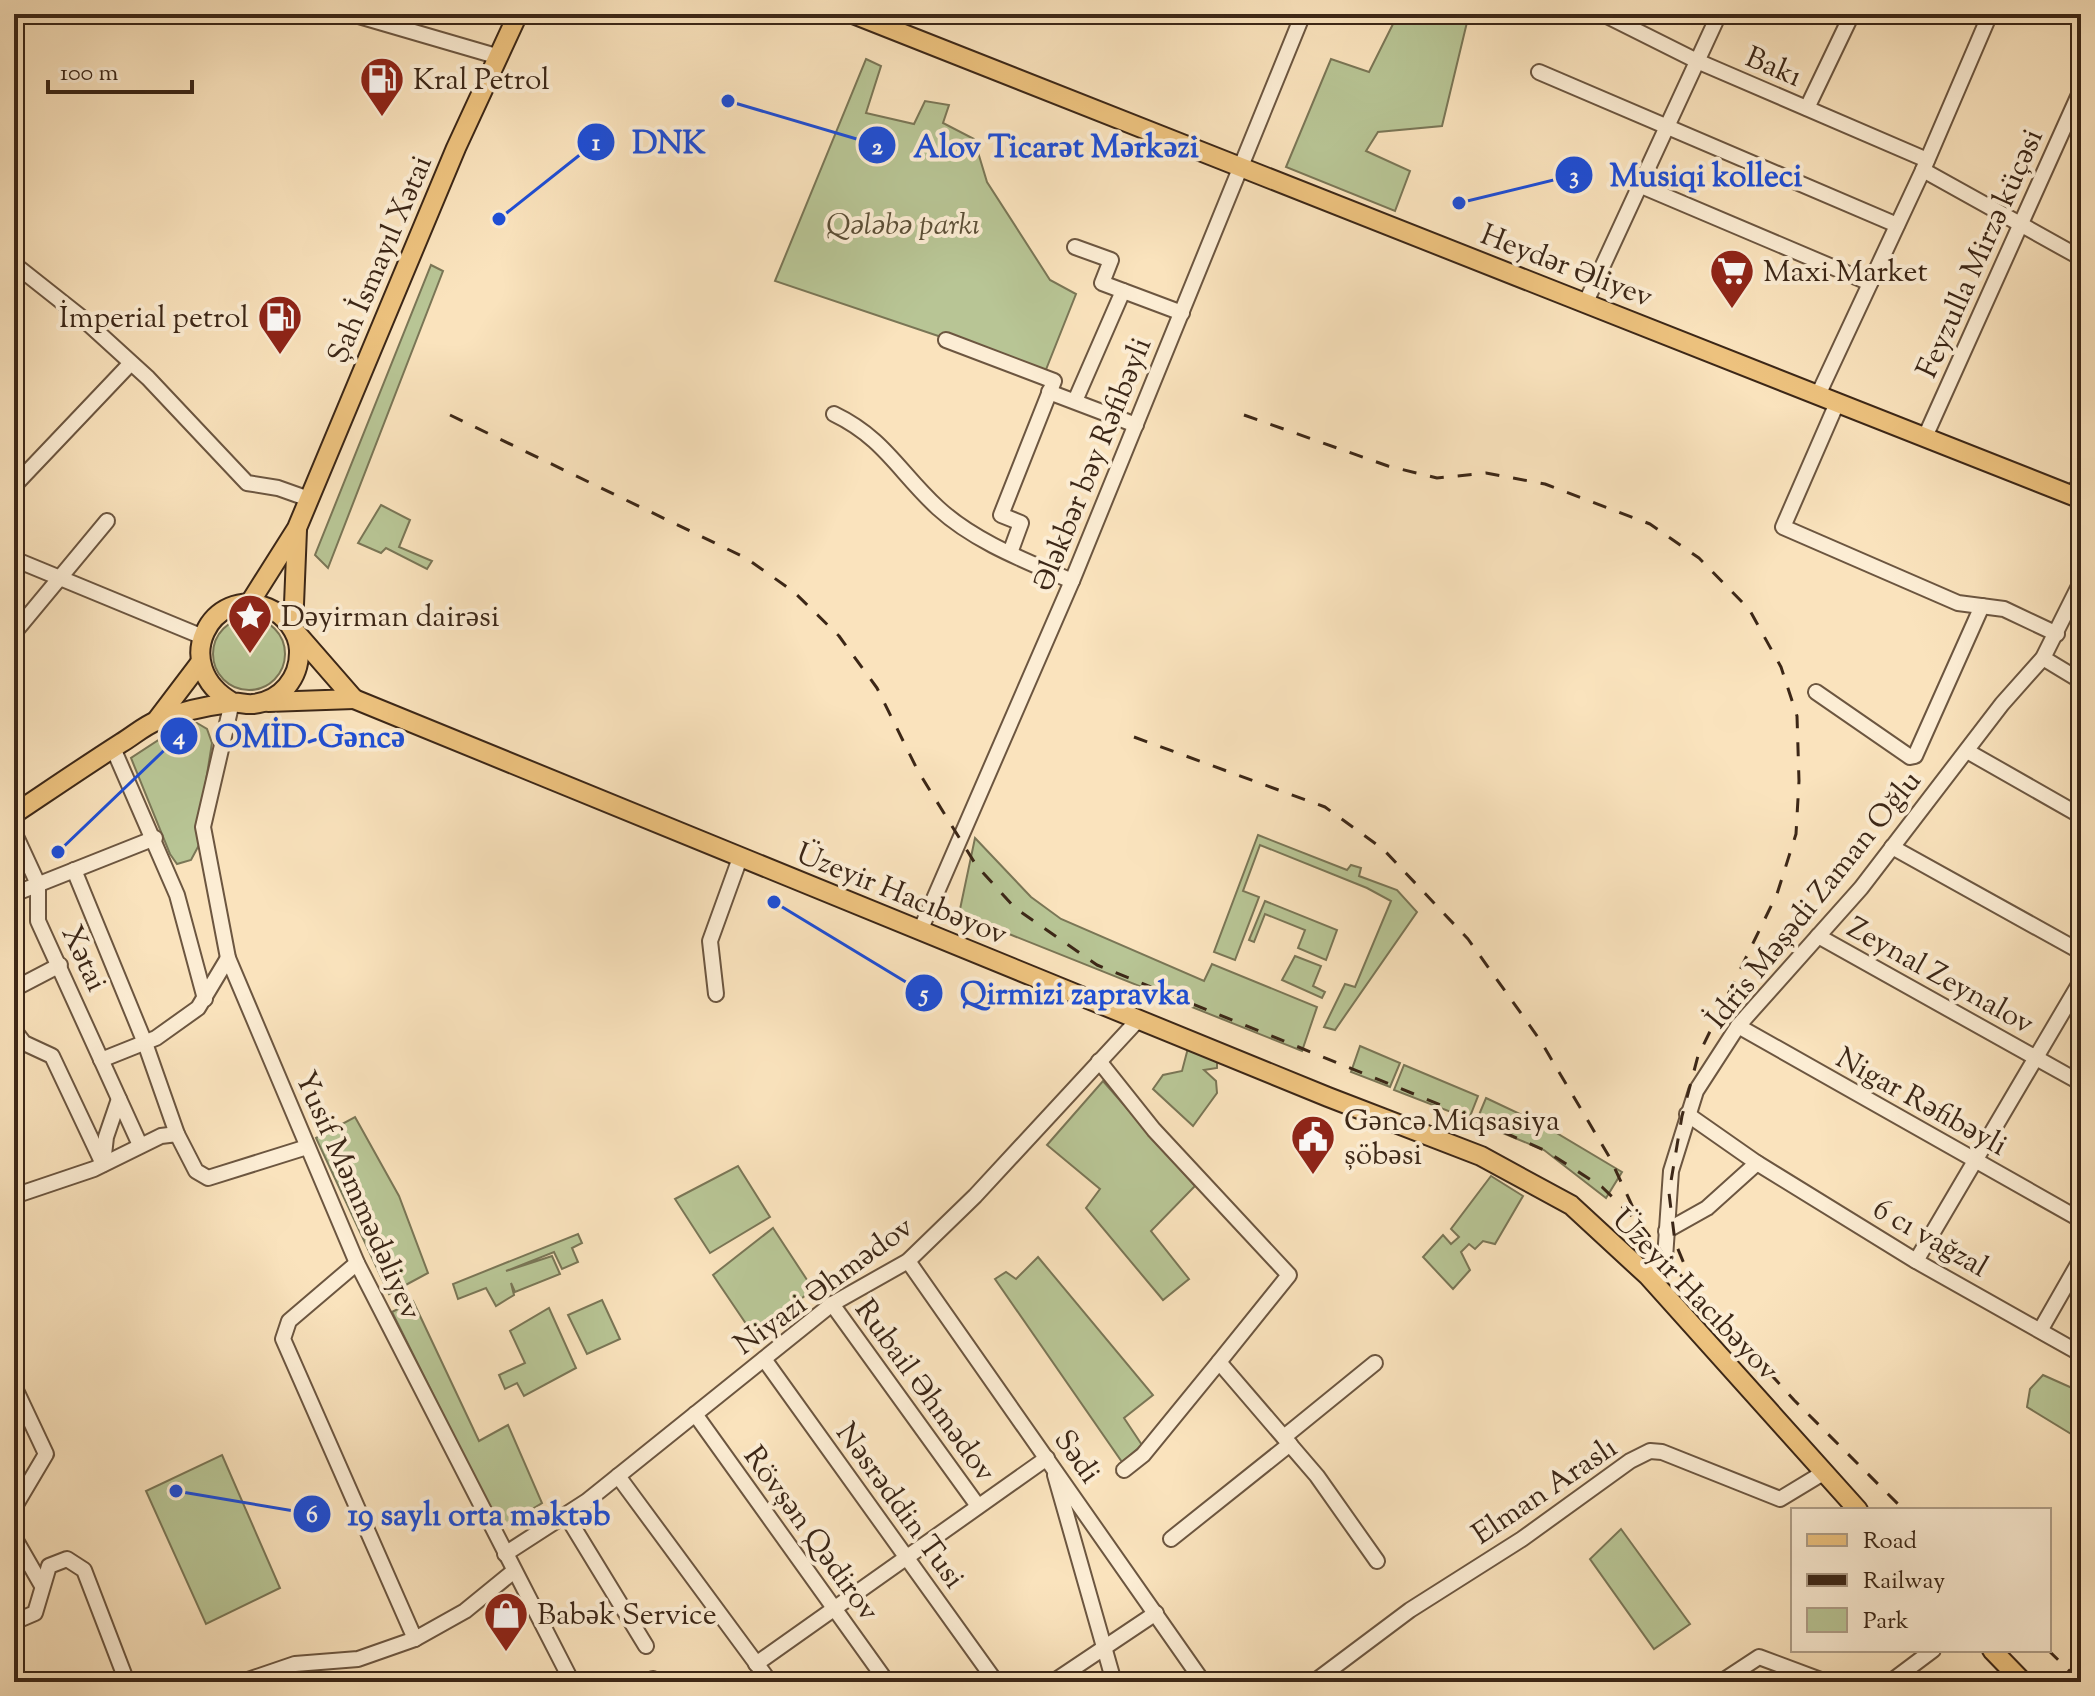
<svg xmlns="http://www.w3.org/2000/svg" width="2095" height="1696" font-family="'Sorts Mill Goudy',serif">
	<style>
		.green { fill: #b8c595; stroke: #7a7656; stroke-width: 2 }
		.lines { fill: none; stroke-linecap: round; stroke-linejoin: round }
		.minor-casing { stroke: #6c5640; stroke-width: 18 }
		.major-casing { stroke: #3c2717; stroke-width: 22 }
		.minor { stroke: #fcedd4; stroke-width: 14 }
		.major { stroke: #edc27e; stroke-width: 18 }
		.rail { stroke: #3c2717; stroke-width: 3; stroke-dasharray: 14 14; stroke-linecap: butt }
		.labels { text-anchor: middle; stroke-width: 8; stroke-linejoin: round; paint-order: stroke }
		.street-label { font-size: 30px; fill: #3c2717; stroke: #fcedd4 }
		.poi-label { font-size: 30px; fill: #3c2717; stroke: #fcedd4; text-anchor: start }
		.park-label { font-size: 30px; font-style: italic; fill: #5b4e36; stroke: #fcedd4 }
		.leader { fill: none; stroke: #1d4ed8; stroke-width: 3 }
		.callout-dot { fill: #1d4ed8; stroke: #fcedd4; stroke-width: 3 }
		.mark-label { font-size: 24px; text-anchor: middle; font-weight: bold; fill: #fff }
		.callout-label { font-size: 32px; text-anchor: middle; font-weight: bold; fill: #1d4ed8; stroke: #fcedd4; stroke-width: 8; stroke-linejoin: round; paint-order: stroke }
	</style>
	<rect width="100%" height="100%" fill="#fae3bd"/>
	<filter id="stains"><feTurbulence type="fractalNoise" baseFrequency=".0025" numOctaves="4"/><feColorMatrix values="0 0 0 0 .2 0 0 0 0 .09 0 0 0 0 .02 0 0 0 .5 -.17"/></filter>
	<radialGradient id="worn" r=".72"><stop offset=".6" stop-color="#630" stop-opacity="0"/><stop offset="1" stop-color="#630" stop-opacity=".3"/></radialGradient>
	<!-- green -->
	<g class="green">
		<polygon points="1398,14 1418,14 1426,23 1429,14 1469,14 1442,126 1378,132 1366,151 1410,171 1395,211 1286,167 1331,59 1369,72"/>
		<polygon points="866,59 881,66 866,113 914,124 925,101 949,105 943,123 974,139 987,182 1050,280 1076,294 1045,372 775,281"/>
		<polygon points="431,265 443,271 328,568 315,555"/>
		<polygon points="381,505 410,520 399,547 432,561 427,569 386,548 381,553 358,543"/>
		<circle cx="249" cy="654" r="36"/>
		<polygon points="197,723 207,729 212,743 198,831 199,845 191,860 177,864 170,854 131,758 183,724"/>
		<polygon points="1258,835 1347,870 1351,865 1361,868 1359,876 1397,890 1417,912 1335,1030 1324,1027 1345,984 1355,987 1391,901 1367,888 1260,845 1243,891 1259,897 1235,960 1214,952"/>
		<polygon points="975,838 1031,897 1061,919 1204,981 1212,964 1317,1007 1302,1051 959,914"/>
		<polygon points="1265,901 1337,930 1326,960 1298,948 1305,930 1265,914 1254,942 1249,940"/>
		<polygon points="1295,956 1321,966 1313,986 1325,992 1322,998 1282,980"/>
		<polygon points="1360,1046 1400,1063 1390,1087 1351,1072"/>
		<polygon points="1188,1048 1217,1059 1217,1068 1204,1070 1216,1081 1217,1093 1193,1126 1153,1089 1163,1075 1182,1071"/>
		<polygon points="1404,1065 1478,1096 1469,1119 1394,1090"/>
		<polygon points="1103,1081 1195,1186 1151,1231 1189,1279 1163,1300 1086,1208 1100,1189 1047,1145"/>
		<polygon points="1486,1098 1543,1125 1622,1172 1606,1198 1544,1150 1476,1122"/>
		<polygon points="355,1117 399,1196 428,1273 389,1294 316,1138"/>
		<polygon points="738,1166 770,1217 710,1253 675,1199"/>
		<polygon points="1491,1176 1523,1196 1495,1244 1483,1241 1475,1249 1469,1244 1461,1252 1470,1270 1453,1289 1423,1257 1443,1235 1451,1244 1459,1237 1451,1229"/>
		<polygon points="773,1228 813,1289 755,1337 713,1275"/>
		<polygon points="578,1234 582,1243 572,1248 578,1262 562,1269 554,1252 506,1271 552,1256 560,1274 515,1292 511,1283 514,1295 496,1306 486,1288 458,1299 453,1284"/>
		<polygon points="1038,1257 1153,1395 1124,1418 1142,1445 1122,1462 995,1279 1006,1272 1016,1279"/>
		<polygon points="602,1300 620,1339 587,1354 568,1315"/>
		<polygon points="413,1301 479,1441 508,1425 542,1503 500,1529 392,1312"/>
		<polygon points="549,1308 576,1368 524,1396 517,1383 505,1389 499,1375 525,1363 510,1331"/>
		<polygon points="2043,1375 2081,1392 2081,1440 2027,1407 2030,1389"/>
		<polygon points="222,1455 280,1588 206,1624 146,1491"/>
		<polygon points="1621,1529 1690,1624 1654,1649 1590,1559"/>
	</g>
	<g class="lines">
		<!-- minor casing -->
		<g class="minor-casing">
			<g id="minor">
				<polyline points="352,14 496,56"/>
				<polyline points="1603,14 1697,61 1927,160"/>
				<polyline points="1539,72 1897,225"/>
				<polyline points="1807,108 1852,14"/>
				<polyline points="1923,170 2081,258"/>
				<polyline points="1639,185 1870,283"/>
				<polyline points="1075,247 1111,260 1102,283 1182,313"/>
				<polyline points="14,264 81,317 148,378 247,483 278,488 309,499"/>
				<polyline points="1586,302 1719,14"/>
				<polyline points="946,340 1054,381 1001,515 1021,523 1010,553"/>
				<polyline points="1049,392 1136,425"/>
				<polyline points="1818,395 1923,170 1990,14"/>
				<polyline points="1075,401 1123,291"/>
				<polyline points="1837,403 1783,527 1958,603 2004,609 2057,634"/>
				<path d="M834 414C884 438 899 472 938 508 975 542 1026 561 1072 581"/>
				<polyline points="1925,437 2081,90"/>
				<polyline points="14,486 130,364"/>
				<polyline points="2071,496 2081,481"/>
				<polyline points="14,559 203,637"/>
				<polyline points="14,633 107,521"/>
				<polyline points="2043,658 2081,681"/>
				<polyline points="1816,692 1910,757 1915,756 1982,606"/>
				<polyline points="232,702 203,827 228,958 357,1263 572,1682"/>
				<polyline points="113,748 177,895 205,999"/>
				<polyline points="1967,751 2081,816"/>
				<polyline points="14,832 38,884 38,921 140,1145"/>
				<polyline points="1892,847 2081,952"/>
				<polyline points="74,870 145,1043 177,1134"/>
				<polyline points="14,894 155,838"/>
				<polyline points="920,931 1072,581 1303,14"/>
				<polyline points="1818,936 2081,1083"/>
				<polyline points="14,989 60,965"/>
				<polyline points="716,994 710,941 740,858"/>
				<polyline points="1738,1026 2081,1220"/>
				<polyline points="14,1030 24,1043 52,1056 103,1164"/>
				<polyline points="101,1060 156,1038 198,1008 228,958"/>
				<polyline points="1099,1061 1154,1130 1289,1275 1219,1362 1317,1476 1377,1561"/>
				<polyline points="1687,1114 1757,1163 1916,1261 2081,1354"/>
				<polyline points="103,1164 106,1137 119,1099"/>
				<polyline points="14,1196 94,1169 161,1136 177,1134 196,1171 208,1178 307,1147"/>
				<polyline points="1666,1231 1707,1208 1757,1163"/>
				<polyline points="908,1261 1203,1682"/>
				<polyline points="1916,1261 2081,981"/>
				<polyline points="357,1263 289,1321 283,1339 415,1639"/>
				<polyline points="1648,1276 1665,1258 1671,1171 1696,1091 1738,1026 1861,888 2002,704 2043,658 2081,582"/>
				<polyline points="832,1304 978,1506"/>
				<polyline points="2041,1329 2081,1259"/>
				<polyline points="764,1359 996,1682"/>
				<polyline points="14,1386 46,1454 14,1508"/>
				<polyline points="695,1414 887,1682"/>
				<polyline points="1284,1437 1375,1363"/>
				<polyline points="1124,1470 1143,1455 1219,1362"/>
				<polyline points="1055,1475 1114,1682"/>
				<polyline points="618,1476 770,1682"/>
				<polyline points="566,1515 646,1646"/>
				<polyline points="14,1537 41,1584"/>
				<polyline points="1171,1539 1290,1444"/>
				<polyline points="505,1554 587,1501 832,1304 908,1261 975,1196 1138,1020"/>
				<polyline points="14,1622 35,1613 49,1566 67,1559 84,1570 127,1682"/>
				<polyline points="756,1664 1047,1458"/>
				<polyline points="242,1682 295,1664 358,1659 415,1639 465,1611 514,1571"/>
				<polyline points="644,1682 653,1679 657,1682"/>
				<polyline points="1053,1682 1156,1613"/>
				<polyline points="1314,1682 1410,1610 1522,1539 1630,1461 1650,1451 1662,1452 1780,1499 1823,1473"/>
				<polyline points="1721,1682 1759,1657 1826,1682"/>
				<polyline points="1881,1682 1893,1680 1933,1650"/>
			</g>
		</g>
		<!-- major casing -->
		<g class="major-casing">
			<g id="major">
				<path d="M853 14C1262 177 1672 337 2081 499"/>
				<polyline points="249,604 297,528 456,148 518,14"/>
				<polyline points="354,699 1328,1097 1481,1156 1571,1205 1648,1276 1858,1510"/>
				<polyline points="268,702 354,699 293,629 297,530"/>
				<polyline points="156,721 200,663"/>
				<path d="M14 814C50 790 85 766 121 743 133 736 145 725 157 721 179 712 206 706 229 703 237 701 245 705 253 704 281 701 300 678 299 650 298 632 285 615 268 608 212 584 168 665 232 702"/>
				<polyline points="1992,1650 2023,1682"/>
			</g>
		</g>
		<!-- minor -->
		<use href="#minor" class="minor"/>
		<!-- major -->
		<use href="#major" class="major"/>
		<!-- rail -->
		<g class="rail">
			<polyline points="450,415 746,558 794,592 839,636 877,688 918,771 976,865 1015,908 1097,965 1463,1114 1546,1151 1602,1187 1639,1223 1676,1270 1794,1400 1904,1510"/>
			<polyline points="1244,415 1388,466 1437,478 1486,473 1545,484 1650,524 1699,558 1749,609 1781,667 1797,716 1799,781 1796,834 1777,894 1698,1056 1682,1116 1669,1193 1675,1242 1690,1278"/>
			<polyline points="1134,737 1325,807 1383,849 1468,939 1540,1040 1610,1158 1635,1212"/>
			<polyline points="2048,1650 2081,1682"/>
		</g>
	</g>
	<!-- icons -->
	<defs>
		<g id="fuel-pin" transform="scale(2.3)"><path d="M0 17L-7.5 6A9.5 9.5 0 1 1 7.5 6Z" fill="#8f2418" stroke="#fcedd4"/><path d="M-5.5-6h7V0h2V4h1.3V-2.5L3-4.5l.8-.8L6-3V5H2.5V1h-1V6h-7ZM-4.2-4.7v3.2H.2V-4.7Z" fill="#fff"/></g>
		<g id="supermarket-pin" transform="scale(2.3)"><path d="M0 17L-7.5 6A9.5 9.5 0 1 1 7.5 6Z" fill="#8f2418" stroke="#fcedd4"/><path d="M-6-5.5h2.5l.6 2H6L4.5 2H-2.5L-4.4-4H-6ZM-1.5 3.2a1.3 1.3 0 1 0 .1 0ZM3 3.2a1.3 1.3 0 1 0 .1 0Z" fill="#fff"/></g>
		<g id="sight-pin" transform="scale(2.3)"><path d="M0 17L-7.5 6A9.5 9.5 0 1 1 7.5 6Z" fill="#8f2418" stroke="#fcedd4"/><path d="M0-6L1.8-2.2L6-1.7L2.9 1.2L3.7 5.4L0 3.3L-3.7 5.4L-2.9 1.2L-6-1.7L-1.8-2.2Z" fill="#fff"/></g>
		<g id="civic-pin" transform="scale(2.3)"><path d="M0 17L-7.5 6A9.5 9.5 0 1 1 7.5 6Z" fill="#8f2418" stroke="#fcedd4"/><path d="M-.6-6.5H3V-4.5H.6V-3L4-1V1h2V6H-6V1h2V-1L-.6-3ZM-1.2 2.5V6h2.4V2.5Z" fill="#fff"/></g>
		<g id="shop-pin" transform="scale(2.3)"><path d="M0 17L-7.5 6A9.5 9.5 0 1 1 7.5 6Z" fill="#8f2418" stroke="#fcedd4"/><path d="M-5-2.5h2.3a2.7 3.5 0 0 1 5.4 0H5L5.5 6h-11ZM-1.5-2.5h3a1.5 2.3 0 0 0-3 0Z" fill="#fff"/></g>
	</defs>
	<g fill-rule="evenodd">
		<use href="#fuel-pin" x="382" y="79"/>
		<use href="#supermarket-pin" x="1732" y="271"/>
		<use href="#fuel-pin" x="280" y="317"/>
		<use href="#sight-pin" x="250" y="616"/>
		<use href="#civic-pin" x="1313" y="1137"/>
		<use href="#shop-pin" x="506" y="1614"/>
	</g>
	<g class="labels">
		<!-- street labels -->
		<g class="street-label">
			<text transform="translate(1774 66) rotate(23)" y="10">Bakı</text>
			<text transform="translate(1979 253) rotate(-66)" y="10">Feyzulla Mirzə küçəsi</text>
			<text transform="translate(379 259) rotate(-67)" y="10">Şah İsmayıl Xətai</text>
			<text transform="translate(1567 265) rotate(21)" y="10">Heydər Əliyev</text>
			<text transform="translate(1091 464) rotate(-68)" y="10">Ələkbər bəy Rəfibəyli</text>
			<text transform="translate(902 893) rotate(22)" y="10">Üzeyir Hacıbəyov</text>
			<text transform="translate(1813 899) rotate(-51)" y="10">İdris Məşədi Zaman Oğlu</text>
			<text transform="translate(85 958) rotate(65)" y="10">Xətai</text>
			<text transform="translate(1941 975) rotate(29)" y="10">Zeynal Zeynalov</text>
			<text transform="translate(1922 1101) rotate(29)" y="10">Nigar Rəfibəyli</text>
			<text transform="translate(359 1195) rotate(66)" y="10">Yusif Məmmədəliyev</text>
			<text transform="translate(1931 1237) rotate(30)" y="10">6 cı vağzal</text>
			<text transform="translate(823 1285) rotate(-36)" y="10">Niyazi Əhmədov</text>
			<text transform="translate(1696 1294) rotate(46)" y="10">Üzeyir Hacıbəyov</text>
			<text transform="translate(926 1390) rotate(54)" y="10">Rubail Əhmədov</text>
			<text transform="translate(1078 1456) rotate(55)" y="10">Sədi</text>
			<text transform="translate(1544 1490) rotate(-34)" y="10">Elman Araslı</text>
			<text transform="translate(901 1505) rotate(54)" y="10">Nəsrəddin Tusi</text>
			<text transform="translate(812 1533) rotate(54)" y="10">Rövşən Qədirov</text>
		</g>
		<!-- poi labels -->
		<g class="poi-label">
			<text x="413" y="89">Kral Petrol</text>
			<text x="1763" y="281">Maxi Market</text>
			<text x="249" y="327" text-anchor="end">İmperial petrol</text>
			<text x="281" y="626">Dəyirman dairəsi</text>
			<text x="1344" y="1130">Gəncə Miqsasiya<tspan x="1344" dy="34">şöbəsi</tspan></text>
			<text x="537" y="1624">Babək Service</text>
		</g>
		<!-- park labels -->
		<g class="park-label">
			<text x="903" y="234">Qələbə parkı</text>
		</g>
	</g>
	<!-- callouts -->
	<path class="leader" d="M499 219L596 142M728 101L877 145M1459 203L1574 175M58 852L179 736M774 902L924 993M176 1491L312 1514"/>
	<g class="callout-dot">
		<circle cx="499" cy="219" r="8"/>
		<circle cx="728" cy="101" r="8"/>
		<circle cx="1459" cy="203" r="8"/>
		<circle cx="58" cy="852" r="8"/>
		<circle cx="774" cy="902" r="8"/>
		<circle cx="176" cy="1491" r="8"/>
		<circle cx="596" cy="142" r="20"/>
		<circle cx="877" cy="145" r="20"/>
		<circle cx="1574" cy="175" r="20"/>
		<circle cx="179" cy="736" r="20"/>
		<circle cx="924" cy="993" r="20"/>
		<circle cx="312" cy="1514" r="20"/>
	</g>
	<g class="mark-label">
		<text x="596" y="150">1</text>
		<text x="877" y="154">2</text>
		<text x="1574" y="183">3</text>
		<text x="179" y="744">4</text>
		<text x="924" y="1001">5</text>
		<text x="312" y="1522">6</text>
	</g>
	<g class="callout-label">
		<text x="669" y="153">DNK</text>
		<text x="1056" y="157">Alov Ticarət Mərkəzi</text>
		<text x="1706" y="186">Musiqi kolleci</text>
		<text x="310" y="747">OMİD-Gəncə</text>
		<text x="1075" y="1004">Qirmizi zapravka</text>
		<text x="479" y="1525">19 saylı orta məktəb</text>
	</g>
	<!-- margin -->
	<rect width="2095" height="1696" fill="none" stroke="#fae3bd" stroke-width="48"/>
	<rect x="16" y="16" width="2063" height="1664" fill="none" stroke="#3c2717" stroke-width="4"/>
	<rect x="24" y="24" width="2047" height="1648" fill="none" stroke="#3c2717" stroke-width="2"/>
	<!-- legend -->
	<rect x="1791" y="1508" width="260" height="144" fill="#fcedd4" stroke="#af9e88" stroke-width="2"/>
	<rect x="1807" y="1534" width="40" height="12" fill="#edc27e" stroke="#af9e88" stroke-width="2"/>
	<text x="1863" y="1548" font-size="24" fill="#3c2717">Road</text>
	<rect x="1807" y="1574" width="40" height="12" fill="#3c2717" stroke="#af9e88" stroke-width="2"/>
	<text x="1863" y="1588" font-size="24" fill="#3c2717">Railway</text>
	<rect x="1807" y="1608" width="40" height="24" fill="#b8c595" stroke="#af9e88" stroke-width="2"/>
	<text x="1863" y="1628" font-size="24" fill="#3c2717">Park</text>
	<!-- scale -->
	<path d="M48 80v12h144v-12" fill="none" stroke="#3c2717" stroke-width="4"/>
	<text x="60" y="80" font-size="24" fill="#3c2717" stroke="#fcedd4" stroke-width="6" paint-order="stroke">100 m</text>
	<rect width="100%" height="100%" filter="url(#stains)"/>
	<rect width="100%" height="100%" fill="url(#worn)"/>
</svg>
